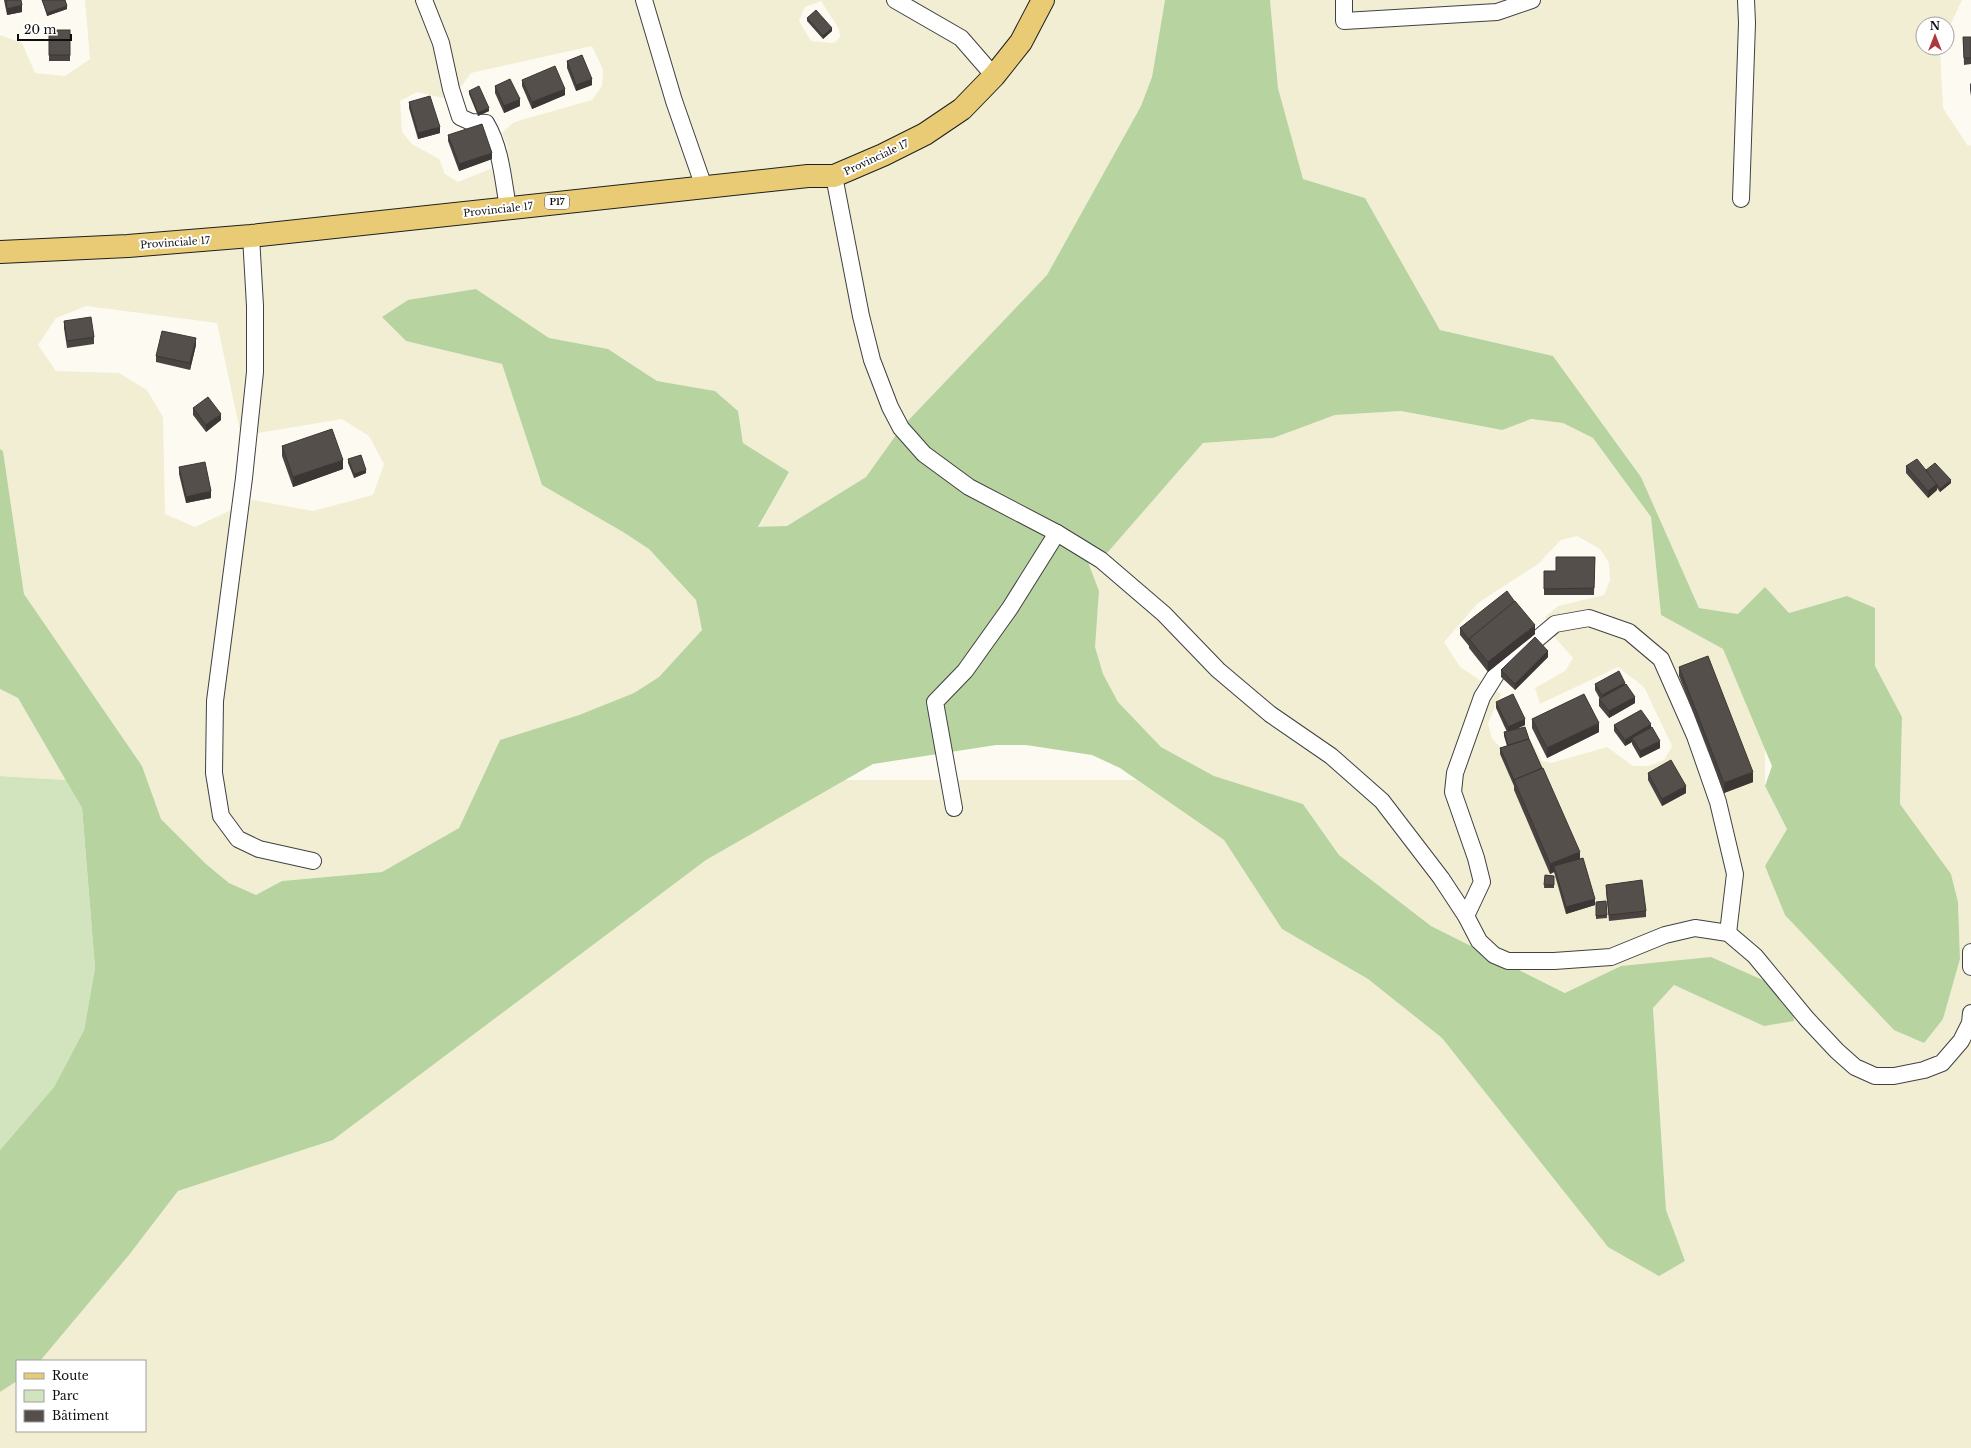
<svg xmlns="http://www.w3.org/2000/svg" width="1971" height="1448" font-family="'Libre Baskerville',serif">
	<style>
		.farmland { fill: #f1eed3; fill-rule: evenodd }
		.green { fill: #d2e4be }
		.forest { fill: #b7d39f }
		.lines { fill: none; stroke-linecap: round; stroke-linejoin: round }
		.street-casing { stroke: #414141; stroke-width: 18 }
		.primary-casing { stroke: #1f1f1f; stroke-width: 24 }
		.street { stroke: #fff; stroke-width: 16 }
		.primary { stroke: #e9cb75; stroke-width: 22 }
		.wall { fill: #494441 }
		.shaded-wall { fill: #3c3735 }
		.building { fill: #554f4c; stroke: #3c3735 }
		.labels { text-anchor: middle; stroke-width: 4; stroke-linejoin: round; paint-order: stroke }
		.shield { fill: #fff; stroke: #565656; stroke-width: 1 }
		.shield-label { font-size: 9px; font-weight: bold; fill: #0e0e0e }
		.street-label { font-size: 10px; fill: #0e0e0e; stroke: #fff }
	</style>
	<rect width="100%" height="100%" fill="#fdfbf1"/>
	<!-- farmland -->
	<g class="farmland">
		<path d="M85 0H1165L1152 77 1141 106 1047 275 901 428 866 477 787 526 758 528 789 472 743 443 738 411 715 391 657 381 608 349 549 338 476 289 383 317 406 341 502 364 542 485 623 532 649 549 696 600 702 630 659 677 634 693 579 715 500 740 459 828 382 872 282 881 257 896 229 883 206 864 161 819 142 766 24 594 3 451 0 449V35L22 43 35 73 65 76 90 59ZM821 1 839 29 840 37 834 43 811 41 799 21 805 7ZM592 46 603 70 602 86 592 100 514 122 502 133 508 148 503 164 458 182 445 174 439 159 412 144 402 132 400 101 417 92 451 100 471 73ZM86 306 217 323 241 436 342 419 369 436 384 464 373 495 313 511 252 500 195 527 165 514 163 417 147 390 119 373 56 371 38 345 56 318Z"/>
		<path d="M1270 0H1962L1947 32V24H1923V48H1940L1943 108 1968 146 1971 145V1448H0V1392L17 1381V1431H145V1361H40L129 1255 178 1191 333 1140 706 860 845 780H1137L1224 840 1282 929 1368 979 1442 1038 1608 1247 1685 1262 1666 1211 1653 1008 1674 985 1764 1025 1794 1021 1621 966 1566 993 1431 926 1339 855 1303 804 1214 776 1161 747 1118 702 1103 674 1094 647 1099 591 1088 562 1101 560 1203 443 1273 438 1335 415 1401 411 1501 430 1531 419 1563 423 1593 438 1651 517 1661 615 1723 649 1765 748V786L1787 829 1765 866 1943 1019 1960 959 1958 902 1951 874 1900 804 1902 717 1875 666V608L1847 596 1789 613 1738 614 1699 608 1641 477 1553 356 1440 330 1365 198 1303 179 1278 88ZM1577 536 1600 549 1609 563 1610 580 1604 595 1558 606 1545 617 1552 634 1573 658 1565 671 1535 688 1540 704 1618 667 1644 687 1672 746 1664 760 1649 766H1633L1607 747 1551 763 1542 761 1532 743 1505 751 1492 739 1488 723 1501 694 1460 667 1444 642 1478 603 1538 564 1561 540Z"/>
		<polygon points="0,689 18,698 66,780 0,776"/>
	</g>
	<!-- green -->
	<polygon class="green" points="0,776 66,780 82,808 95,968 84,1030 54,1087 0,1150"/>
	<!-- forest -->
	<polygon class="forest" points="1165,0 1270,0 1278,88 1303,179 1365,198 1440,330 1553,356 1641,477 1699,608 1738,614 1765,587 1789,613 1847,596 1875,608 1875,666 1902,717 1900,804 1951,874 1958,902 1960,959 1943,1019 1924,1043 1894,1030 1785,915 1765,866 1787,829 1765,786 1772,766 1723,649 1661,615 1651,517 1593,438 1563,423 1531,419 1502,430 1401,411 1335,415 1273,438 1203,443 1101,560 1088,562 1099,591 1095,647 1103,674 1118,702 1161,747 1214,776 1303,804 1339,855 1431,926 1565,993 1621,966 1711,957 1792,993 1794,1021 1764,1026 1674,985 1653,1008 1666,1210 1685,1261 1659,1276 1608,1247 1442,1038 1368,979 1282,929 1224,840 1120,768 1092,755 1026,745 996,745 873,764 706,860 333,1140 178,1191 129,1255 40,1361 17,1361 17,1381 0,1392 0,1150 54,1087 84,1030 95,968 82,808 18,698 0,689 0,449 3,451 24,594 142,766 161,819 206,864 229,883 256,895 282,881 382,872 459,828 500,740 579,715 634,693 659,677 702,630 696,600 649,549 623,532 542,485 502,364 406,341 382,317 408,300 476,289 549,338 608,349 657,381 715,391 738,411 743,443 789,472 758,527 787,526 866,477 901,428 1047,275 1141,106 1152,77"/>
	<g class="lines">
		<!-- street casing -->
		<g class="street-casing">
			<g id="street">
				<path d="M424 0 441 43 451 89 460 117 471 122 486 123C501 148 503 179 508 208"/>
				<polyline points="644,0 674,101 704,187"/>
				<polyline points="895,0 961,38 994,76"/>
				<polyline points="1344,0 1344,21 1497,12 1532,0"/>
				<polyline points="834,176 861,316 872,360 890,407 901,428 924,454 969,487 1057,533 1101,560 1164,614 1218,670 1270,714 1331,756 1382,801 1441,878 1466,916 1479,941 1494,955 1508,961 1554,961 1611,957 1665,935 1695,928 1728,933 1755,956 1807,1019 1837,1051 1855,1067 1875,1076 1894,1076 1924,1070 1942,1063 1961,1041 1970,1023 1971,1013"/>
				<polyline points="1741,199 1747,23 1746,0"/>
				<polyline points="251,236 255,306 255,372 244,478 215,701 214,773 221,816 238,839 259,849 313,861"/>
				<polyline points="954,808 935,702 965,671 1010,608 1057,533"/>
				<polyline points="1466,916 1482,882 1476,858 1453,792 1455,773 1482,697 1497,673 1555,624 1589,618 1629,632 1661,659 1695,736 1718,802 1735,874 1728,933"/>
				<polyline points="1971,952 1971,967"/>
			</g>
		</g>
		<!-- primary casing -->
		<g class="primary-casing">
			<polyline id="primary" points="0,252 128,246 251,236 808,176 834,176 883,155 925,134 962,109 994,76 1021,42 1043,0"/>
		</g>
		<!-- street -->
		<use href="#street" class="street"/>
		<!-- primary -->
		<use href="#primary" class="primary"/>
	</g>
	<!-- wall -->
	<g class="wall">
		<polygon points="4,0 21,0 22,12 7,15"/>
		<polygon points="42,0 65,0 67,9 47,16"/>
		<polygon points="807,18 832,31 823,39 807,21"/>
		<rect x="49" y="30" width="21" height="31"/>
		<polygon points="1963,37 1971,37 1971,64 1964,65"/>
		<polygon points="567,61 592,85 576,91 567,68"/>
		<polygon points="522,80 565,95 532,109 522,86"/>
		<polygon points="1971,83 1971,96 1970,90 1970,84"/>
		<polygon points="495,86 520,106 504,113 495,93"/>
		<polygon points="469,91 489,111 478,116 469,94"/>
		<polygon points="409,102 440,133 418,139 409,108"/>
		<polygon points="448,135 492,159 459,171 448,141"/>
		<polygon points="64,321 94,337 94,344 67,348 64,328"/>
		<polygon points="196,345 190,370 156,362 156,356"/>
		<polygon points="193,408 221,420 206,432 193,415"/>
		<polygon points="282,446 343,469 293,487 282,456"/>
		<polygon points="348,459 366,473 354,478 348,463"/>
		<polygon points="1906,466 1926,470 1951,483 1940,492 1937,488 1937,490 1928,498 1906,473"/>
		<polygon points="179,467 211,498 186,503 179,474"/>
		<polygon points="1595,557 1594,595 1544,595 1544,571 1556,571"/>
		<polygon points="1460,628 1535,634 1488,672 1469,648 1469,646 1460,635"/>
		<polygon points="1548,657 1515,690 1501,677 1501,670"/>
		<polygon points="1679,667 1753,782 1724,793 1679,676"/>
		<polygon points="1595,684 1625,684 1635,703 1609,718 1599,706 1599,699 1600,699 1595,690"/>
		<polygon points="1496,702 1525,725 1516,729 1529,739 1580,859 1595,905 1566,914 1554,872 1550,874 1514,790 1514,786 1500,754 1500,748 1507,746 1504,736 1504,732 1507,732 1496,708"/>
		<polygon points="1532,719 1599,732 1547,758 1532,728"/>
		<polygon points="1614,725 1651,728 1660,748 1640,758 1632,744 1632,742 1625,746 1614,731"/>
		<polygon points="1648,773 1686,793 1662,806 1648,780"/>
		<polygon points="1545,875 1554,876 1554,888 1544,888"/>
		<polygon points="1606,885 1646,911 1646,917 1609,921 1606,891"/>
		<polygon points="1606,901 1607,918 1596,919 1596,902"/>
	</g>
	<!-- shaded-wall -->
	<g class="shaded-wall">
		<polygon points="22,5 22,12 7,15 7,9"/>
		<polygon points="67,6 67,9 47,16 47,13"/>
		<polygon points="832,28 832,31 823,39 823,36"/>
		<polygon points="592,79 592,85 576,91 576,85"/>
		<polygon points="565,89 565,95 532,109 532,102"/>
		<polygon points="520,99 520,106 504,113 504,106"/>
		<polygon points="489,108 489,111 478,116 478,113"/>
		<polygon points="440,127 440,133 418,139 418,133"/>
		<polygon points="492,153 492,159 459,171 459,164"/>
		<polygon points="196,338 196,345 190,370 190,363"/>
		<polygon points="221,414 221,420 206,432 206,425"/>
		<polygon points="343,460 343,469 293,487 293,477"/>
		<polygon points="366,470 366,473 354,478 354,474"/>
		<polygon points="1951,480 1951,483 1940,492 1940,489"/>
		<polygon points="1937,484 1937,490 1928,498 1928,491"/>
		<polygon points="211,491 211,498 186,503 186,497"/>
		<polygon points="1535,625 1535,634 1488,672 1488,662"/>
		<polygon points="1548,651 1548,657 1515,690 1515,684"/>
		<polygon points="1625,683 1625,689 1602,702 1602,695"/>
		<polygon points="1635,697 1635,703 1609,718 1609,711"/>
		<polygon points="1525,719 1525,725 1508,733 1508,727"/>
		<polygon points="1599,723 1599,732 1547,758 1547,748"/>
		<polygon points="1651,724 1651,731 1632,738 1632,742 1625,746 1625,740"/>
		<polygon points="1660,741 1660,748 1640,758 1640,751"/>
		<polygon points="1753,772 1753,782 1724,793 1724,783"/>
		<polygon points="1686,786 1686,793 1662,806 1662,799"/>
		<polygon points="1580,852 1580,861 1554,866 1554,872 1550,874 1550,864"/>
		<polygon points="1595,899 1595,905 1566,914 1566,907"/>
	</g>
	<!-- building -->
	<g class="building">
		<polygon points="6,0 21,0 22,5 7,9"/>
		<polygon points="42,0 65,0 67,6 47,13"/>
		<polygon points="816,10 832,28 823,36 807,18"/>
		<rect x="49" y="30" width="21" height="25"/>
		<polygon points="1963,37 1971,37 1971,58 1964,58"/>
		<polygon points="582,55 592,79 576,85 567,61"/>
		<polygon points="555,66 565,89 532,102 522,80"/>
		<polygon points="510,79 520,99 504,106 495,86"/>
		<polygon points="479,86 489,108 478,113 469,91"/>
		<polygon points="430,96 440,127 418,133 409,102"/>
		<polygon points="482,124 492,153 459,164 448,135"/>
		<polygon points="91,317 94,337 67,341 64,321"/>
		<polygon points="162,331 196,338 190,363 156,356"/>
		<polygon points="208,397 221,414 206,425 193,408"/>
		<polygon points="332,429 343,460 293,477 282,446"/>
		<polygon points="361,455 366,470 354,474 348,459"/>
		<polygon points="1917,459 1937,484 1928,491 1906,466"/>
		<polygon points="205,462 211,491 186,497 179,467"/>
		<polygon points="1935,463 1951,480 1940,489 1926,470"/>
		<polygon points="1556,557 1595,557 1594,588 1544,589 1544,571 1556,571"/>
		<polygon points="1507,591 1515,602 1469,639 1469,640 1460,628"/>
		<polygon points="1515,601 1535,625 1488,662 1469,639"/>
		<polygon points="1535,637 1548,651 1515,684 1501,670"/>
		<polygon points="1708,656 1753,772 1724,783 1679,667"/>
		<polygon points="1619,671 1625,683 1602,695 1595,684"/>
		<polygon points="1626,684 1635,697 1609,711 1599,699"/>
		<polygon points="1513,694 1525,719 1508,727 1496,702"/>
		<polygon points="1584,694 1599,723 1547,748 1532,719"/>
		<polygon points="1641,710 1651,724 1625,740 1614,725"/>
		<polygon points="1525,727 1529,739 1508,745 1504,732"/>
		<polygon points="1652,727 1660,741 1640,751 1632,738"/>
		<polygon points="1529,739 1542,768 1514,780 1500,748"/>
		<polygon points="1671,760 1686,786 1662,799 1648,773"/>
		<polygon points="1543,768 1580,852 1550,864 1514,780"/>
		<polygon points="1583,858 1595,899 1566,907 1554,866"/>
		<polygon points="1545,875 1554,876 1554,885 1544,885"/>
		<polygon points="1642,880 1646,911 1609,915 1606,885"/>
		<polygon points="1606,901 1607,915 1596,916 1596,902"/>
	</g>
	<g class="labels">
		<!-- shield labels -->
		<rect class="shield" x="545" y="195" width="24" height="14" rx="3"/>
		<g class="shield-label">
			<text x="557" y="205">P17</text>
		</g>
		<!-- street labels -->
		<g class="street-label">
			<text transform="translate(876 157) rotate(-25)" y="4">Provinciale 17</text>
			<text transform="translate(498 209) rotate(-6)" y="4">Provinciale 17</text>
			<text transform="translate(175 242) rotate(-4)" y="4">Provinciale 17</text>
		</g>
	</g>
	<!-- legend -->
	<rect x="16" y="1360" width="130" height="72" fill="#ffffff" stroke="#9f9f9f"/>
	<rect x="24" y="1373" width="20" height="6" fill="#e9cb75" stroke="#9f9f9f"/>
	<text x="52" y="1380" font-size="12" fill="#0e0e0e">Route</text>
	<rect x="24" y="1390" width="20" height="12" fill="#d2e4be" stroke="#9f9f9f"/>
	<text x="52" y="1400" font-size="12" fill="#0e0e0e">Parc</text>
	<rect x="24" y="1410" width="20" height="12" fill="#554f4c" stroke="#9f9f9f"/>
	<text x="52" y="1420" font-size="12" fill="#0e0e0e">Bâtiment</text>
	<!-- north arrow -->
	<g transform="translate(1935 36)"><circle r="19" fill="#ffffff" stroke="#9f9f9f"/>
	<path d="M0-3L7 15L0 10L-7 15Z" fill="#ae363d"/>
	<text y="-6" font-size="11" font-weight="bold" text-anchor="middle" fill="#0e0e0e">N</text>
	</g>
	<!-- scale -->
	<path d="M18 34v6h53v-6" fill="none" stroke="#0e0e0e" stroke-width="2"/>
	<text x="24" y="34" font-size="12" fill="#0e0e0e" stroke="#ffffff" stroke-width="3" paint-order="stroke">20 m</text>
</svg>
